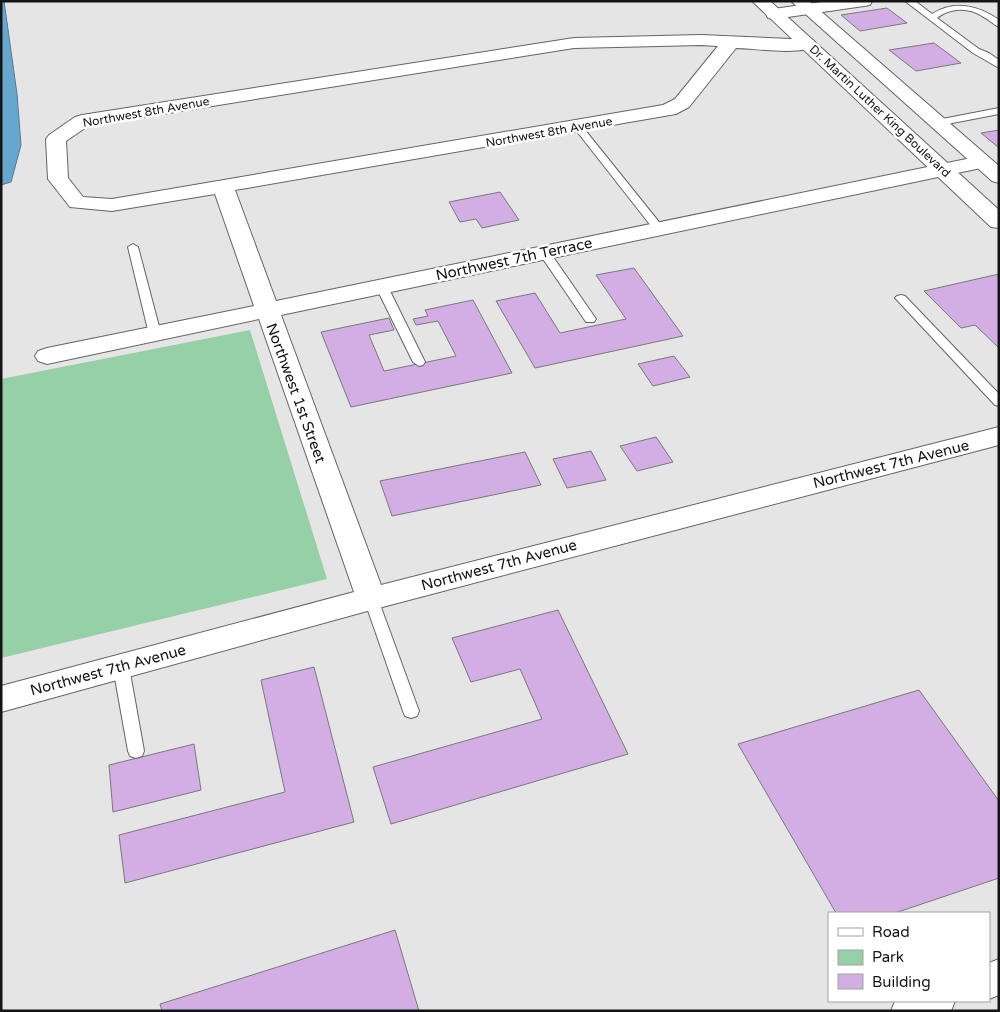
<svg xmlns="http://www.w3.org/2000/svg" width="1000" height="1012" font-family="'Varela Round',sans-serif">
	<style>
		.green { fill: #96d0a6 }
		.water { fill: #68a7cd; stroke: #4f7b96 }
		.building { fill: #d2aee5; stroke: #7a797a }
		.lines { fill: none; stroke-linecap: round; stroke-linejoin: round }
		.service-casing { stroke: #646465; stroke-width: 2 }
		.minor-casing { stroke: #646465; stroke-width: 2 }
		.tertiary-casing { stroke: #646465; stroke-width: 2 }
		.secondary-casing { stroke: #646465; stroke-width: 2 }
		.service { fill: #fff; fill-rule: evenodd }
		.minor { fill: #fff; fill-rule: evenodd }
		.tertiary { fill: #fff; fill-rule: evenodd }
		.secondary { fill: #fff; fill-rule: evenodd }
		.labels { text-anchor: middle; stroke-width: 5; stroke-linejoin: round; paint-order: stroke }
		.far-street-label { font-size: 12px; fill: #141414; stroke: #fff }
		.street-label { font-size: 15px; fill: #141414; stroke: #fff }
	</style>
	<rect width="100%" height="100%" fill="#e5e5e6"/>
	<!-- green -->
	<polygon class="green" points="250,330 327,579 1,658 1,379"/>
	<!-- water -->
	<polygon class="water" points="1,1 4,1 17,94 21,145 11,182 1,185"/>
	<!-- building -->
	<g class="building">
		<polygon points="887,8 907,23 860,31 841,15"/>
		<polygon points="934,43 961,63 916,71 889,50"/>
		<polygon points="999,130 999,148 981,133"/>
		<polygon points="500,192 519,220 482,228 476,219 460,222 449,202"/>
		<polygon points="634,268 683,336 535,368 496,301 535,293 560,333 626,319 596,275"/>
		<polygon points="999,274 999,348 975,325 961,328 924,291"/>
		<polygon points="473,300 512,373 351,407 321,332 389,318 394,330 369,335 384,371 456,356 438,321 416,325 413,319 428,316 425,310"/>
		<polygon points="674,356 690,377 653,386 638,364"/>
		<polygon points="656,437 673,462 637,471 620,446"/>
		<polygon points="591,451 606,480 567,488 553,459"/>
		<polygon points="525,452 541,485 392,516 380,481"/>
		<polygon points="558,610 628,754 391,824 373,767 542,719 520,669 471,682 452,638"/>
		<polygon points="314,667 354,822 125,883 119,835 285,792 261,680"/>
		<polygon points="919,690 999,801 999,878 895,913 836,913 738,744"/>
		<polygon points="194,744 201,790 113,812 109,765"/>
		<polygon points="395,930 419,1011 162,1011 160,1004"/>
	</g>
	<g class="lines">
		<!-- service casing -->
		<g class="service-casing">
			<g id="service">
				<path d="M905 1H915L932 14C954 0 978 5 999 20V27C993 24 988 19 982 16 968 7 950 8 937 18L979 49 989 53 999 60V68L973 53Z"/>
				<polygon points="999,108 999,114 937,126 932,123 937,120"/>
				<polygon points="578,124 581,125 663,227 664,229 663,231 655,231 575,129 573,127"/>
				<polygon points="133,244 138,247 161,334 159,337 155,338 149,334 128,247"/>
				<polygon points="545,250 549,251 596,319 594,322 586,322 584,319 539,253"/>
				<polygon points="382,284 388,287 425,362 423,365 419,366 413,362 376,287"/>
				<polygon points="901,295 905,296 999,394 999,406 995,405 897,300 895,298 897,296"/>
				<polygon points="371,593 376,595 378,599 419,711 417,716 411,718 405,716 403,711 364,599 366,595"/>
				<polygon points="121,661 126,663 129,667 144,751 142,756 136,758 130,756 128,751 113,667 116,663"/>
			</g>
		</g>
		<!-- minor casing -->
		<g class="minor-casing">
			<g id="minor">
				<polygon points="828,1 872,1 870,5 864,6 774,19 768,18 766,14 768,10 774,9"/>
				<path d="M701 35 813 40 816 44 813 48C789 54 761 49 736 48L689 107 676 114 235 190 276 301 981 156 988 158 991 162 988 166 981 168 281 315 381 585 999 427V445L371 610 1 712V686L354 592 259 319 47 364 38 361 35 356 38 351 47 348 254 306 215 194 112 211 70 207 48 179 46 139 49 135 75 117 82 115 574 38ZM701 45 718 46 675 99 663 105 112 199 83 197 68 178 66 141 88 126 574 48Z"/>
			</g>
		</g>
		<!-- tertiary casing -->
		<g class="tertiary-casing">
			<g id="tertiary">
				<polygon points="999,959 999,995 989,999 989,963"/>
				<polygon points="895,1001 955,1001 951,1011 891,1011"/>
			</g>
		</g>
		<!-- secondary casing -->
		<g class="secondary-casing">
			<g id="secondary">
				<polygon points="752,1 770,1 999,210 999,228 991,227"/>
				<polygon points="791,1 809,1 999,166 999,183 992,181"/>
			</g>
		</g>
		<!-- service -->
		<use href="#service" class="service"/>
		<!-- minor -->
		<use href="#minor" class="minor"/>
		<!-- tertiary -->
		<use href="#tertiary" class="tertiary"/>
		<!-- secondary -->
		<use href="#secondary" class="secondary"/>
	</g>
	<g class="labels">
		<!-- far-street labels -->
		<g class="far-street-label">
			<text transform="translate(880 111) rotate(43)" y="4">Dr. Martin Luther King Boulevard</text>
			<text transform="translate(146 112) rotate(-10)" y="4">Northwest 8th Avenue</text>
			<text transform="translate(549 132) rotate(-10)" y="4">Northwest 8th Avenue</text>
		</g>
		<!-- street labels -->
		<g class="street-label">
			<text transform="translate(514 259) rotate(-12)" y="5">Northwest 7th Terrace</text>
			<text transform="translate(296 393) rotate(70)" y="5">Northwest 1st Street</text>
			<text transform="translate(891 464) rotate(-14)" y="5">Northwest 7th Avenue</text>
			<text transform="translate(499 565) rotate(-15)" y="5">Northwest 7th Avenue</text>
			<text transform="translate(108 670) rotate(-15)" y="5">Northwest 7th Avenue</text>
		</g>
	</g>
	<!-- border -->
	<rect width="1000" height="1012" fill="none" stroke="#141414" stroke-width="5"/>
	<!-- legend -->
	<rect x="828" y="912" width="162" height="90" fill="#ffffff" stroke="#a1a1a1"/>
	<rect x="838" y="928" width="25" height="8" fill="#ffffff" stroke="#a1a1a1"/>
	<text x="872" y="937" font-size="15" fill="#141414">Road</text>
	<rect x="838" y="950" width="25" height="15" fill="#96d0a6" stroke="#a1a1a1"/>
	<text x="872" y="962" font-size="15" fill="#141414">Park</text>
	<rect x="838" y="974" width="25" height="15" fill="#d2aee5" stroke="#a1a1a1"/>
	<text x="872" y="987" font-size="15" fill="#141414">Building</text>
</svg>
